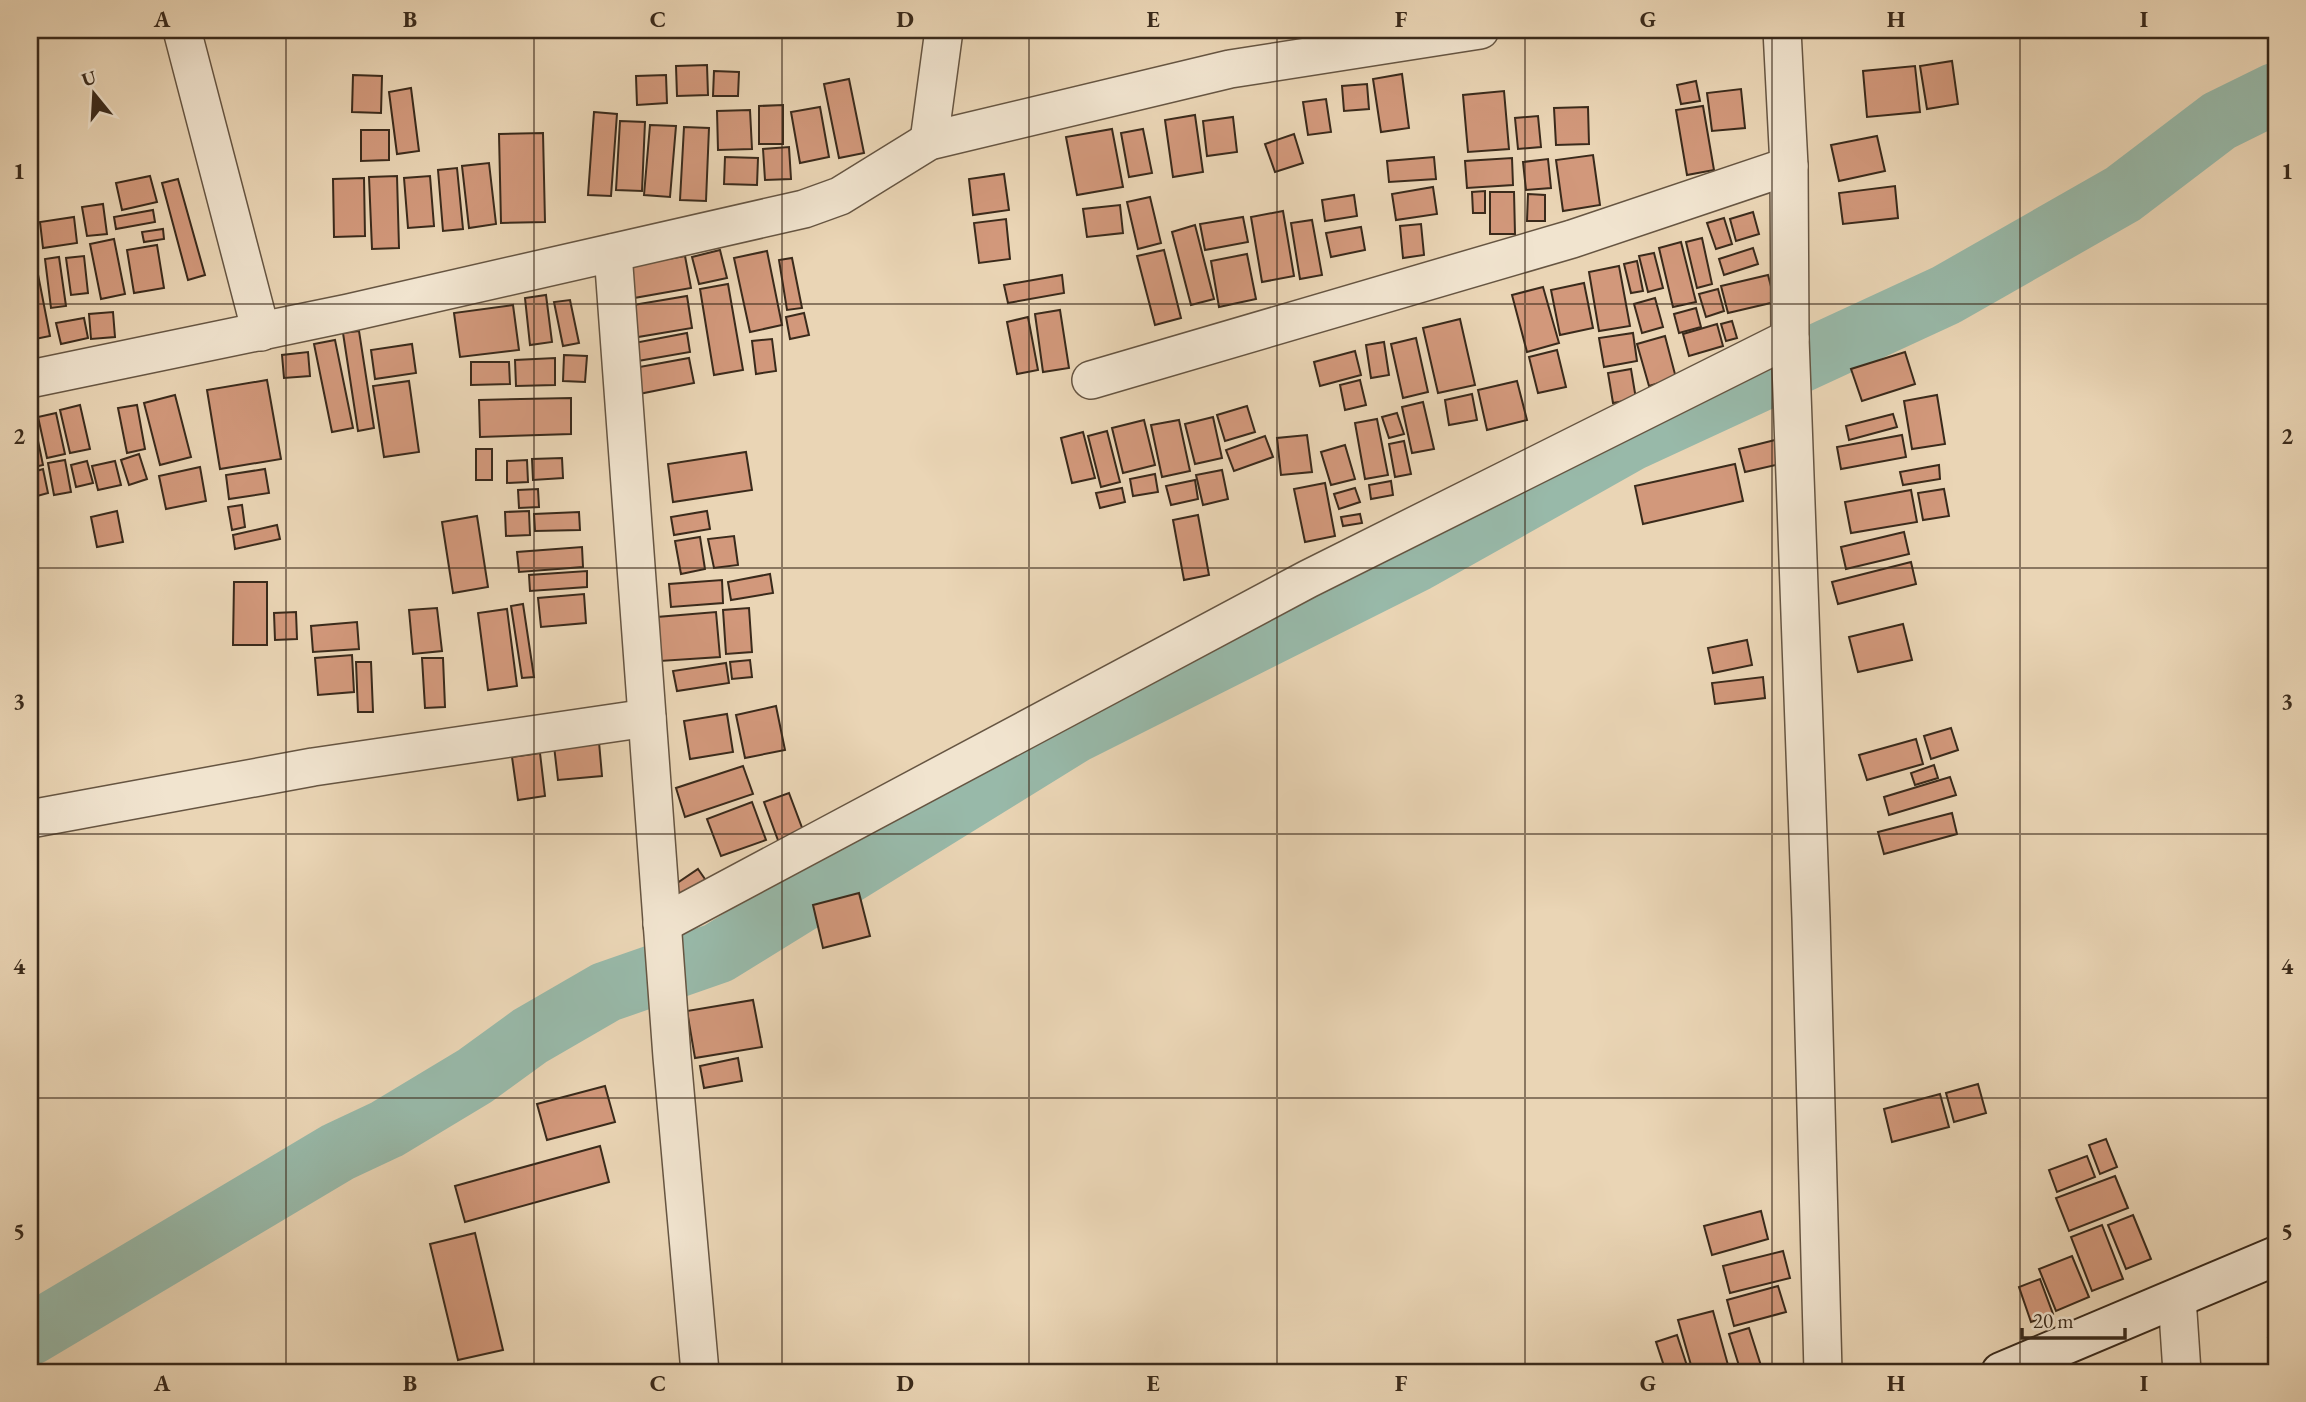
<svg xmlns="http://www.w3.org/2000/svg" width="2306" height="1402" font-family="'EB Garamond',serif">
	<style>
		.lines { fill: none; stroke-linecap: round; stroke-linejoin: round }
		.river { stroke: #98b9a9; stroke-width: 61 }
		.building { fill: #d2987b; stroke: #3a2a1b; stroke-width: 2 }
		.street-casing { stroke: #665542; stroke-width: 40 }
		.secondary-casing { stroke: #3a2a1b; stroke-width: 42 }
		.street { stroke: #f1e4cf; stroke-width: 37 }
		.secondary { stroke: #f1e4cf; stroke-width: 38 }
		.grid { fill: none; stroke: #3a2a1b; stroke-width: 2; stroke-opacity: 0.55 }
		.neatline { fill: none; stroke: #3a2a1b; stroke-width: 2.5 }
		.grid-label { font-size: 23px; text-anchor: middle; font-weight: bold; fill: #3a2a1b }
	</style>
	<rect width="100%" height="100%" fill="#ead5b5"/>
	<filter id="stains"><feTurbulence type="fractalNoise" baseFrequency=".00286" numOctaves="4"/><feColorMatrix values="0 0 0 0 .2 0 0 0 0 .09 0 0 0 0 .02 0 0 0 .5 -.17"/></filter>
	<radialGradient id="worn" r=".72"><stop offset=".6" stop-color="#630" stop-opacity="0"/><stop offset="1" stop-color="#630" stop-opacity=".3"/></radialGradient>
	<g class="lines">
		<!-- river -->
		<polyline class="river" points="30,1335 338,1152 387,1129 475,1076 530,1036 606,992 718,953 1074,733 1417,561 1632,440 1946,295 2123,194 2219,121 2276,93"/>
	</g>
	<!-- building -->
	<g class="building">
		<polygon points="76,30 105,30 78,37"/>
		<polygon points="1952,61 1958,104 1927,109 1920,66"/>
		<polygon points="707,65 708,95 677,96 676,66"/>
		<polygon points="1915,66 1920,112 1867,117 1863,71"/>
		<polygon points="714,71 739,72 738,96 713,96"/>
		<polygon points="1402,74 1409,128 1381,132 1373,79"/>
		<polygon points="353,75 382,76 381,113 352,112"/>
		<polygon points="666,75 667,103 637,105 636,76"/>
		<polygon points="849,79 864,153 839,158 824,84"/>
		<polygon points="1696,81 1700,101 1681,104 1677,85"/>
		<polygon points="1367,84 1369,109 1344,111 1342,86"/>
		<polygon points="411,88 419,151 397,154 389,92"/>
		<polygon points="1741,89 1745,128 1712,131 1707,93"/>
		<polygon points="1504,91 1509,149 1468,152 1463,95"/>
		<polygon points="1326,99 1331,132 1308,135 1303,102"/>
		<polygon points="783,105 783,144 759,144 759,106"/>
		<polygon points="1703,106 1714,170 1687,175 1676,110"/>
		<polygon points="820,107 829,157 800,163 791,112"/>
		<polygon points="1588,107 1589,144 1556,145 1554,108"/>
		<polygon points="750,110 752,149 718,150 717,111"/>
		<polygon points="594,112 617,114 611,196 588,195"/>
		<polygon points="1195,115 1203,172 1173,177 1165,120"/>
		<polygon points="1538,116 1541,147 1518,149 1515,118"/>
		<polygon points="1233,117 1237,152 1207,156 1203,121"/>
		<polygon points="620,121 645,122 642,191 616,190"/>
		<polygon points="650,125 676,126 670,197 644,195"/>
		<polygon points="684,127 709,128 706,201 680,200"/>
		<polygon points="1112,129 1123,187 1077,195 1066,137"/>
		<polygon points="1143,129 1152,173 1129,177 1121,133"/>
		<polygon points="361,130 389,130 389,160 361,161"/>
		<polygon points="543,133 545,222 501,223 499,134"/>
		<polygon points="1294,134 1303,163 1275,172 1265,144"/>
		<polygon points="1877,136 1885,171 1839,181 1831,145"/>
		<polygon points="789,147 791,179 765,180 763,149"/>
		<polygon points="1593,155 1600,205 1563,211 1556,160"/>
		<polygon points="725,157 758,158 757,185 724,184"/>
		<polygon points="1434,157 1436,179 1389,182 1387,161"/>
		<polygon points="1512,158 1513,185 1467,188 1465,161"/>
		<polygon points="1548,159 1551,188 1526,190 1523,162"/>
		<polygon points="489,163 496,224 469,228 462,166"/>
		<polygon points="457,168 463,229 443,231 438,170"/>
		<polygon points="1004,174 1009,210 973,215 969,179"/>
		<polygon points="150,176 157,202 122,210 116,183"/>
		<polygon points="397,176 399,248 372,249 369,177"/>
		<polygon points="430,176 434,226 408,228 404,178"/>
		<polygon points="364,178 365,236 334,237 333,179"/>
		<polygon points="178,179 205,275 188,280 162,183"/>
		<polygon points="1895,186 1898,218 1843,224 1839,193"/>
		<polygon points="1433,187 1437,214 1396,220 1392,194"/>
		<polygon points="1485,191 1485,213 1473,213 1472,192"/>
		<polygon points="1490,192 1514,192 1515,234 1490,234"/>
		<polygon points="1528,194 1545,195 1545,221 1527,221"/>
		<polygon points="1354,195 1357,216 1325,221 1322,200"/>
		<polygon points="1150,197 1161,243 1138,249 1127,202"/>
		<polygon points="103,204 107,234 87,236 82,207"/>
		<polygon points="1120,205 1123,233 1087,237 1083,209"/>
		<polygon points="153,210 155,222 116,229 114,217"/>
		<polygon points="1283,211 1294,276 1262,282 1251,217"/>
		<polygon points="1753,212 1759,234 1736,241 1730,219"/>
		<polygon points="74,217 77,243 43,248 40,222"/>
		<polygon points="1243,217 1248,242 1205,250 1200,224"/>
		<polygon points="1724,218 1732,244 1716,249 1707,223"/>
		<polygon points="1006,219 1010,259 979,263 974,223"/>
		<polygon points="1312,220 1322,275 1300,279 1291,223"/>
		<polygon points="1421,224 1424,255 1403,258 1400,226"/>
		<polygon points="1195,225 1214,299 1191,305 1172,232"/>
		<polygon points="1361,227 1365,250 1331,257 1326,233"/>
		<polygon points="163,229 164,239 144,242 142,232"/>
		<polygon points="1702,238 1712,284 1697,288 1686,242"/>
		<polygon points="114,239 125,294 101,299 90,244"/>
		<polygon points="1681,242 1696,302 1673,307 1659,248"/>
		<polygon points="157,245 164,288 134,293 127,250"/>
		<polygon points="1753,248 1758,264 1724,275 1719,259"/>
		<polygon points="720,250 727,278 699,284 692,257"/>
		<polygon points="1164,250 1181,318 1155,325 1137,256"/>
		<polygon points="767,251 782,325 750,332 734,258"/>
		<polygon points="1654,253 1663,288 1648,292 1639,256"/>
		<polygon points="34,254 50,336 30,340 30,255"/>
		<polygon points="1247,254 1256,299 1219,307 1211,261"/>
		<polygon points="84,256 88,293 71,295 66,258"/>
		<polygon points="685,256 691,288 634,298 628,266"/>
		<polygon points="59,257 66,306 51,308 45,259"/>
		<polygon points="792,258 802,308 787,310 779,260"/>
		<polygon points="1637,261 1643,291 1631,293 1624,264"/>
		<polygon points="1619,266 1630,326 1599,331 1589,272"/>
		<polygon points="1062,275 1064,293 1008,303 1004,285"/>
		<polygon points="1768,275 1775,302 1728,313 1721,286"/>
		<polygon points="1584,283 1593,328 1560,335 1551,290"/>
		<polygon points="728,284 743,370 714,375 700,289"/>
		<polygon points="1543,287 1559,343 1527,352 1512,295"/>
		<polygon points="1718,289 1724,311 1706,317 1699,294"/>
		<polygon points="546,295 552,342 530,345 525,298"/>
		<polygon points="687,296 692,328 638,337 633,305"/>
		<polygon points="1655,298 1663,327 1642,333 1634,304"/>
		<polygon points="570,300 579,343 563,346 554,302"/>
		<polygon points="513,305 519,350 460,357 454,313"/>
		<polygon points="1696,308 1701,327 1679,333 1674,314"/>
		<polygon points="1060,310 1069,368 1043,372 1035,314"/>
		<polygon points="113,312 115,337 91,339 89,314"/>
		<polygon points="804,313 809,335 790,339 786,317"/>
		<polygon points="1028,317 1038,370 1017,374 1007,322"/>
		<polygon points="84,318 88,338 61,344 56,323"/>
		<polygon points="1460,319 1475,385 1438,393 1423,328"/>
		<polygon points="1732,321 1737,338 1726,341 1721,324"/>
		<polygon points="1717,324 1723,346 1689,356 1683,334"/>
		<polygon points="359,331 374,428 358,431 343,333"/>
		<polygon points="687,333 690,352 632,362 629,344"/>
		<polygon points="1633,333 1637,361 1604,367 1599,338"/>
		<polygon points="1665,336 1676,378 1649,386 1637,344"/>
		<polygon points="1416,338 1428,392 1403,398 1391,344"/>
		<polygon points="772,339 776,371 756,374 752,341"/>
		<polygon points="335,340 353,428 332,432 314,344"/>
		<polygon points="1384,342 1389,375 1371,378 1366,345"/>
		<polygon points="412,344 416,373 375,379 371,350"/>
		<polygon points="1557,350 1566,387 1538,393 1529,357"/>
		<polygon points="1355,351 1361,375 1320,386 1314,362"/>
		<polygon points="308,352 310,376 284,378 282,355"/>
		<polygon points="1905,352 1915,384 1862,401 1851,369"/>
		<polygon points="564,355 587,356 585,382 563,381"/>
		<polygon points="555,358 555,385 516,386 515,360"/>
		<polygon points="689,358 694,383 639,394 634,368"/>
		<polygon points="471,362 509,362 510,384 471,385"/>
		<polygon points="1631,369 1636,399 1613,403 1608,373"/>
		<polygon points="267,380 281,459 220,469 207,390"/>
		<polygon points="1360,380 1366,405 1345,410 1340,385"/>
		<polygon points="409,381 419,452 384,457 373,386"/>
		<polygon points="1517,381 1527,420 1487,430 1478,390"/>
		<polygon points="1472,394 1477,420 1449,425 1445,400"/>
		<polygon points="175,395 191,457 160,465 144,403"/>
		<polygon points="1937,395 1945,444 1912,449 1904,401"/>
		<polygon points="571,398 571,434 480,437 479,400"/>
		<polygon points="1423,402 1434,449 1412,453 1402,407"/>
		<polygon points="80,405 90,449 70,453 60,410"/>
		<polygon points="137,405 145,449 127,453 118,408"/>
		<polygon points="1247,406 1255,432 1225,441 1217,415"/>
		<polygon points="30,412 32,412 43,465 30,468"/>
		<polygon points="56,413 65,454 47,458 38,417"/>
		<polygon points="1397,413 1404,434 1389,438 1382,417"/>
		<polygon points="1893,414 1897,427 1849,440 1846,426"/>
		<polygon points="1213,417 1222,458 1195,464 1185,424"/>
		<polygon points="1377,419 1388,475 1365,479 1355,423"/>
		<polygon points="1144,420 1155,465 1123,473 1112,428"/>
		<polygon points="1179,420 1190,471 1162,477 1151,425"/>
		<polygon points="1107,431 1120,482 1101,487 1088,436"/>
		<polygon points="1083,432 1095,478 1072,483 1061,438"/>
		<polygon points="1307,435 1312,472 1281,475 1277,438"/>
		<polygon points="1902,435 1906,457 1841,469 1837,447"/>
		<polygon points="1265,436 1273,457 1234,471 1226,450"/>
		<polygon points="1779,439 1784,463 1745,472 1739,449"/>
		<polygon points="1404,441 1411,474 1395,477 1389,444"/>
		<polygon points="1345,445 1355,479 1331,485 1321,452"/>
		<rect x="476" y="449" width="16" height="31"/>
		<polygon points="746,452 752,490 673,502 668,464"/>
		<polygon points="139,454 147,479 129,485 121,460"/>
		<polygon points="562,458 563,478 533,480 532,459"/>
		<polygon points="65,460 71,492 54,495 48,463"/>
		<polygon points="527,460 528,482 507,483 507,461"/>
		<polygon points="87,461 93,483 76,487 71,465"/>
		<polygon points="115,461 121,485 98,490 92,466"/>
		<polygon points="1735,464 1743,501 1643,524 1635,486"/>
		<polygon points="1939,465 1940,479 1903,485 1900,472"/>
		<polygon points="200,467 206,501 166,509 159,476"/>
		<polygon points="43,469 48,493 30,498 30,473"/>
		<polygon points="265,469 269,493 229,499 226,475"/>
		<polygon points="1222,470 1228,499 1203,505 1196,475"/>
		<polygon points="1155,474 1158,492 1133,496 1130,479"/>
		<polygon points="1195,480 1198,499 1171,505 1166,486"/>
		<polygon points="1391,481 1393,495 1371,499 1369,485"/>
		<polygon points="1325,483 1335,536 1305,542 1294,489"/>
		<polygon points="1122,488 1125,502 1100,508 1096,493"/>
		<polygon points="1355,488 1360,502 1339,509 1334,494"/>
		<polygon points="538,489 539,507 519,508 518,490"/>
		<polygon points="1944,489 1949,516 1923,520 1918,493"/>
		<polygon points="1911,490 1917,522 1851,533 1845,502"/>
		<polygon points="242,505 245,527 232,530 228,507"/>
		<polygon points="117,511 123,542 97,547 91,517"/>
		<polygon points="529,511 530,535 506,536 505,512"/>
		<polygon points="707,511 710,529 674,535 671,517"/>
		<polygon points="579,512 580,530 535,531 534,514"/>
		<polygon points="1360,514 1362,523 1343,526 1341,517"/>
		<polygon points="1198,515 1209,575 1184,580 1173,520"/>
		<polygon points="477,516 488,587 453,593 442,522"/>
		<polygon points="277,525 280,539 235,549 233,535"/>
		<polygon points="1904,532 1909,554 1846,569 1841,547"/>
		<polygon points="734,536 738,565 714,568 708,539"/>
		<polygon points="700,537 705,569 681,574 675,541"/>
		<polygon points="582,547 583,567 519,572 517,552"/>
		<polygon points="1911,562 1916,584 1838,604 1832,582"/>
		<polygon points="587,571 587,587 530,591 529,575"/>
		<polygon points="770,574 773,593 731,600 728,582"/>
		<polygon points="722,580 723,603 671,607 669,584"/>
		<polygon points="234,582 267,582 267,645 233,645"/>
		<polygon points="584,594 586,623 541,627 538,598"/>
		<polygon points="523,604 534,677 522,678 511,606"/>
		<polygon points="437,608 442,651 413,654 409,610"/>
		<polygon points="749,608 752,652 726,654 723,610"/>
		<polygon points="507,609 517,686 488,690 478,613"/>
		<polygon points="296,612 297,639 275,640 274,613"/>
		<polygon points="716,612 720,657 660,661 657,617"/>
		<polygon points="357,622 359,649 313,652 311,626"/>
		<polygon points="1903,624 1912,660 1858,672 1849,637"/>
		<polygon points="1747,640 1752,665 1713,673 1708,648"/>
		<polygon points="352,655 354,692 318,695 315,658"/>
		<polygon points="422,658 443,658 445,707 425,708"/>
		<polygon points="750,660 752,677 732,679 730,662"/>
		<polygon points="356,662 371,662 373,712 358,712"/>
		<polygon points="726,663 729,683 677,691 673,671"/>
		<polygon points="1763,677 1765,698 1715,704 1712,683"/>
		<polygon points="776,706 785,750 745,758 736,715"/>
		<polygon points="727,714 733,752 690,759 684,721"/>
		<polygon points="1951,728 1958,750 1931,759 1924,736"/>
		<polygon points="1916,739 1923,764 1867,780 1859,755"/>
		<polygon points="599,742 602,776 558,780 554,746"/>
		<polygon points="540,753 545,796 518,800 512,757"/>
		<polygon points="1934,765 1938,778 1915,785 1911,773"/>
		<polygon points="743,766 753,794 685,817 676,788"/>
		<polygon points="1950,777 1956,795 1889,815 1884,797"/>
		<polygon points="789,793 804,833 779,843 764,802"/>
		<polygon points="752,802 766,840 721,856 707,819"/>
		<polygon points="1952,813 1957,834 1884,854 1878,832"/>
		<polygon points="698,869 707,882 673,905 664,892"/>
		<polygon points="859,893 870,936 823,948 813,905"/>
		<polygon points="753,1000 762,1047 695,1058 687,1011"/>
		<polygon points="738,1058 742,1081 704,1088 700,1066"/>
		<polygon points="1978,1084 1986,1113 1954,1122 1946,1093"/>
		<polygon points="605,1086 615,1122 547,1140 537,1104"/>
		<polygon points="1940,1094 1949,1127 1892,1142 1884,1109"/>
		<polygon points="2106,1139 2117,1167 2100,1174 2089,1145"/>
		<polygon points="600,1146 609,1182 465,1222 455,1186"/>
		<polygon points="2087,1156 2095,1177 2057,1192 2049,1170"/>
		<polygon points="2115,1176 2128,1208 2069,1231 2056,1198"/>
		<polygon points="1761,1211 1768,1239 1712,1255 1704,1226"/>
		<polygon points="2133,1215 2151,1259 2126,1269 2108,1225"/>
		<polygon points="2102,1225 2123,1279 2092,1291 2071,1237"/>
		<polygon points="475,1233 503,1350 458,1360 430,1244"/>
		<polygon points="1783,1251 1790,1278 1730,1293 1723,1266"/>
		<polygon points="2072,1256 2089,1297 2056,1311 2039,1269"/>
		<polygon points="2040,1279 2053,1314 2031,1322 2019,1287"/>
		<polygon points="1778,1286 1786,1312 1734,1326 1727,1300"/>
		<polygon points="1713,1311 1728,1365 1701,1372 1693,1372 1678,1320"/>
		<polygon points="1749,1328 1763,1372 1741,1372 1729,1334"/>
		<polygon points="1677,1335 1689,1372 1666,1372 1656,1342"/>
		<polygon points="2276,1337 2276,1372 2273,1372 2268,1338"/>
	</g>
	<g class="lines">
		<!-- street casing -->
		<g class="street-casing">
			<g id="street">
				<polyline points="182,30 261,332"/>
				<polyline points="1782,30 1789,166 1790,338 1811,918 1823,1372"/>
				<polyline points="929,141 944,30"/>
				<polyline points="613,253 672,1057 700,1372"/>
				<polyline points="30,379 348,313 804,209 840,196 929,141 1230,69 1480,30"/>
				<polyline points="1091,380 1572,239 1789,166"/>
				<polyline points="30,819 313,767 647,718"/>
				<polyline points="662,924 1308,579 1790,338"/>
				<polyline points="2177,1298 2182,1372"/>
			</g>
		</g>
		<!-- secondary casing -->
		<g class="secondary-casing">
			<polyline id="secondary" points="2001,1372 2276,1256"/>
		</g>
		<!-- street -->
		<use href="#street" class="street"/>
		<!-- secondary -->
		<use href="#secondary" class="secondary"/>
	</g>
	<!-- grid -->
	<path class="grid" d="M286 30V1372M534 30V1372M782 30V1372M1029 30V1372M1277 30V1372M1525 30V1372M1772 30V1372M2020 30V1372M30 304H2276M30 568H2276M30 834H2276M30 1098H2276"/>
	<!-- margin -->
	<rect width="2306" height="1402" fill="none" stroke="#ead5b5" stroke-width="77"/>
	<!-- north arrow -->
	<g transform="translate(94 94) rotate(342)" stroke="#f1e4cf" stroke-width="5" paint-order="stroke">
	<path d="M0-5L12 26L0 18L-12 26Z" fill="#3a2a1b"/>
	<text y="-10" font-size="19" font-weight="bold" text-anchor="middle" fill="#3a2a1b">U</text>
	</g>
	<!-- scale -->
	<path d="M2022 1328v10h103v-10" fill="none" stroke="#3a2a1b" stroke-width="3.5"/>
	<text x="2033" y="1328" font-size="21" fill="#3a2a1b" stroke="#f1e4cf" stroke-width="5" paint-order="stroke">20 m</text>
	<rect x="38" y="38" width="2230" height="1326" class="neatline"/>
	<g class="grid-label">
		<text x="162" y="27">A</text>
		<text x="410" y="27">B</text>
		<text x="658" y="27">C</text>
		<text x="905" y="27">D</text>
		<text x="1153" y="27">E</text>
		<text x="1401" y="27">F</text>
		<text x="1648" y="27">G</text>
		<text x="1896" y="27">H</text>
		<text x="2144" y="27">I</text>
		<text x="19" y="179">1</text>
		<text x="2287" y="179">1</text>
		<text x="19" y="444">2</text>
		<text x="2287" y="444">2</text>
		<text x="19" y="709">3</text>
		<text x="2287" y="709">3</text>
		<text x="19" y="974">4</text>
		<text x="2287" y="974">4</text>
		<text x="19" y="1239">5</text>
		<text x="2287" y="1239">5</text>
		<text x="162" y="1391">A</text>
		<text x="410" y="1391">B</text>
		<text x="658" y="1391">C</text>
		<text x="905" y="1391">D</text>
		<text x="1153" y="1391">E</text>
		<text x="1401" y="1391">F</text>
		<text x="1648" y="1391">G</text>
		<text x="1896" y="1391">H</text>
		<text x="2144" y="1391">I</text>
	</g>
	<rect width="100%" height="100%" filter="url(#stains)"/>
	<rect width="100%" height="100%" fill="url(#worn)"/>
</svg>
